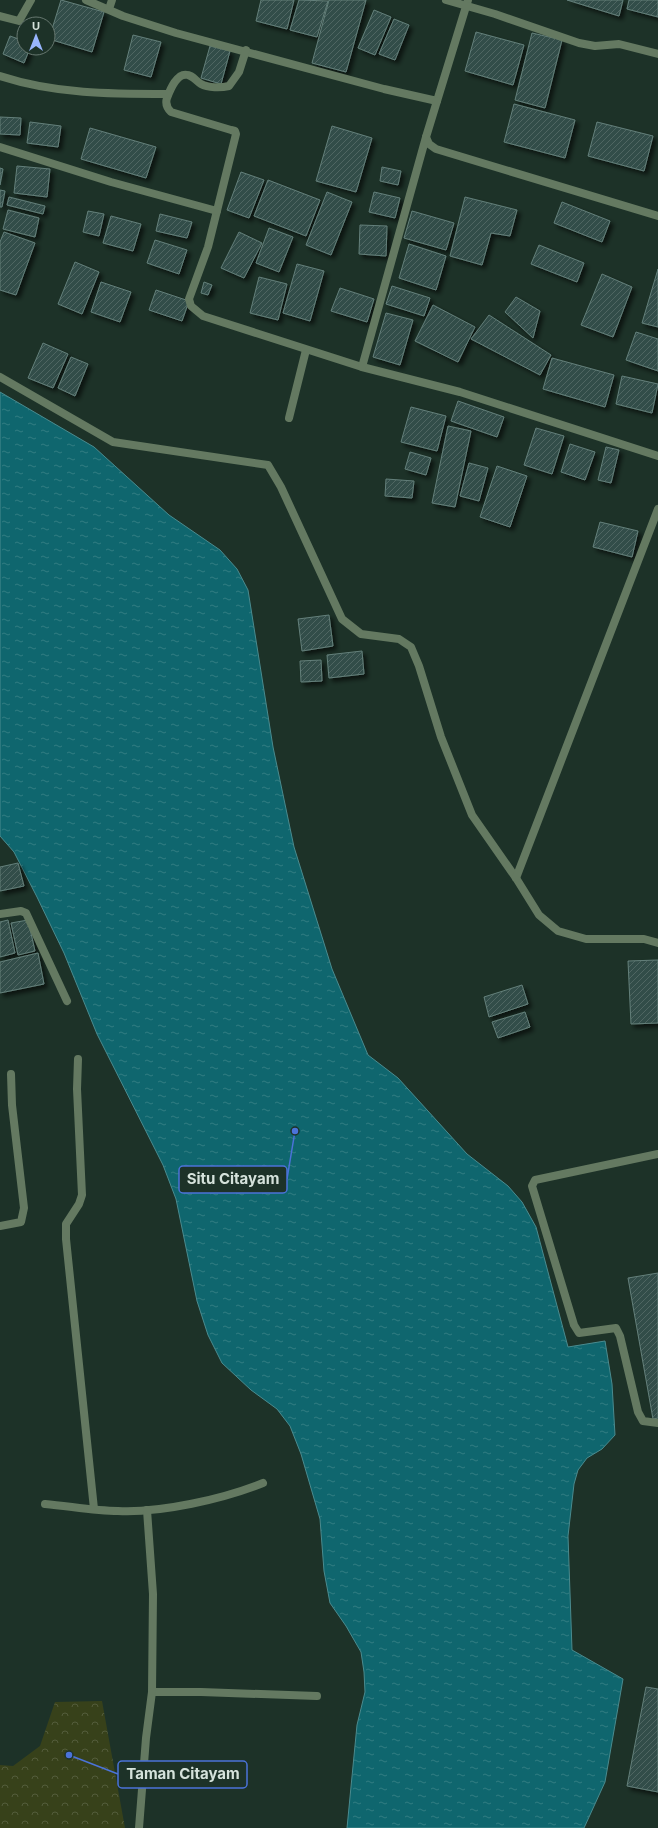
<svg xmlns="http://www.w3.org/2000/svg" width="658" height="1828" font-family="Inter,sans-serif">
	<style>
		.park { fill: url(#park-crowns) }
		.water { fill: url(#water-ripples); stroke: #4a8b8f }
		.building { fill: url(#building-hatch); stroke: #64807b; filter: url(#shadow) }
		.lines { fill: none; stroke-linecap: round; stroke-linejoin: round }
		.minor { stroke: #647961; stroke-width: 8 }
		.leader { fill: none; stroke: #4b73d9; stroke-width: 1.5 }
		.callout-dot { fill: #4b73d9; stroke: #1d3228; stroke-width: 1.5 }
		.callout { fill: #1d3228; stroke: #4b73d9; stroke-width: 1.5 }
		.callout-label { font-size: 15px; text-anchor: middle; font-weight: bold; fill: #d5e2db }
	</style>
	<defs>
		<pattern id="park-crowns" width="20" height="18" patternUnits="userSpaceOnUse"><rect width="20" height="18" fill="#37411a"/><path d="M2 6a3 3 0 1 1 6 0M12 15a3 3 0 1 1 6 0" fill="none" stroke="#535c3b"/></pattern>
		<pattern id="water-ripples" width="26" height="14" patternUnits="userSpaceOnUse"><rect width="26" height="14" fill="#0f666e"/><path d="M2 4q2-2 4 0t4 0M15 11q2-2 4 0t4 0" fill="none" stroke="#317c82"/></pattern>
		<pattern id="building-hatch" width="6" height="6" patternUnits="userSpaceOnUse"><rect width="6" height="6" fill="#324d48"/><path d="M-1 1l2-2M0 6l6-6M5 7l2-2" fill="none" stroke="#4f6662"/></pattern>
		<filter id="shadow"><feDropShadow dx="3.5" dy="3.5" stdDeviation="2" flood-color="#0009"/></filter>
	</defs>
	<rect width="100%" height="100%" fill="#1d3228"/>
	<!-- park -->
	<polygon class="park" points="102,1701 125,1828 0,1828 0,1765 13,1766 40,1746 55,1702"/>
	<!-- water -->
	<polygon class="water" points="0,392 94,447 169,515 220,550 237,569 248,590 273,747 294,847 332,969 368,1055 398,1078 467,1154 508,1186 522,1202 536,1227 568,1347 605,1341 612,1384 615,1435 602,1449 587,1458 578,1470 574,1484 568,1536 572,1650 623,1679 605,1782 584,1828 347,1828 357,1725 365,1692 364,1672 361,1652 346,1626 330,1603 324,1571 320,1519 301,1454 290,1426 277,1409 251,1390 222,1363 208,1335 197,1301 176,1199 163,1165 97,1034 64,953 37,897 14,852 0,836"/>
	<!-- building -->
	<g class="building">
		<polygon points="61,0 104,12 92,52 49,39"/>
		<polygon points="261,0 294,0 287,29 256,21"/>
		<polygon points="299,0 328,1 317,37 290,30"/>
		<polygon points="329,0 366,0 346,72 312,63"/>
		<polygon points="567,0 623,0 619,16"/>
		<polygon points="629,0 658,0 658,17 627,9"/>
		<polygon points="374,10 391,17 375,55 358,48"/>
		<polygon points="394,19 409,25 395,60 379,54"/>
		<polygon points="476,32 524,45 513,85 465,71"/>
		<polygon points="532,33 562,40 545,108 515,100"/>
		<polygon points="133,35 161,42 151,77 124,70"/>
		<polygon points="10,36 24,41 24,48 30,48 24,63 3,54"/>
		<polygon points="210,46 230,51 221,84 201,78"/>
		<polygon points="514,104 575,120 565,158 504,142"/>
		<polygon points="0,117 21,118 20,135 0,134"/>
		<polygon points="30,122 61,126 58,147 27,143"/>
		<polygon points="597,122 653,136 644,171 588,156"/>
		<polygon points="332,126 372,138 356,192 316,181"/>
		<polygon points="90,128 156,147 146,178 81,159"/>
		<polygon points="17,166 50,169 47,197 14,193"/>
		<polygon points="382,167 401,171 398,185 380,181"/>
		<polygon points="0,168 3,169 0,185"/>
		<polygon points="241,172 264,180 249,218 227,210"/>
		<polygon points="268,180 320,200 306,236 254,216"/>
		<polygon points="0,190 5,191 2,207 0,207"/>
		<polygon points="327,192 352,202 331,255 306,245"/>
		<polygon points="374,192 400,198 395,218 369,212"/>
		<polygon points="9,197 45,206 43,214 7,205"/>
		<polygon points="465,197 517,210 510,236 491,233 482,265 450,256"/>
		<polygon points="562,202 610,221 602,242 554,223"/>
		<polygon points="8,210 39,218 35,237 3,229"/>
		<polygon points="88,211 104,214 99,236 83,232"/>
		<polygon points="412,211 454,223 446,250 404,238"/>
		<polygon points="160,214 192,222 187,238 156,231"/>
		<polygon points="111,216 141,224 133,251 103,243"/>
		<polygon points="360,225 387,226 386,256 359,254"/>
		<polygon points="269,228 293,237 279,272 256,263"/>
		<polygon points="4,232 35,243 16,295 0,290 0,242"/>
		<polygon points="239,232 262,243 244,278 221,268"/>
		<polygon points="155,240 187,250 179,274 147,263"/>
		<polygon points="409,244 446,256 436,290 399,278"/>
		<polygon points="539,245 584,263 577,282 531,264"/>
		<polygon points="75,262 99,272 82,314 58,304"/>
		<polygon points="297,264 324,271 310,321 283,313"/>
		<polygon points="658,269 658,327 642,323"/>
		<polygon points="602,274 632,287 613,337 581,325"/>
		<polygon points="259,277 287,284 278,320 250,313"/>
		<polygon points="101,282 131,292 120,322 91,312"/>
		<polygon points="204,282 212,285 208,295 201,293"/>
		<polygon points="392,286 430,298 424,316 386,304"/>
		<polygon points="340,288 374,299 367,322 331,311"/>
		<polygon points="156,290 189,301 182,321 149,310"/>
		<polygon points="516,297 540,311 533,338 505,312"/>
		<polygon points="433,305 475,327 458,362 415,341"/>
		<polygon points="386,313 413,320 400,365 373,357"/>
		<polygon points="489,315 551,355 540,375 471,339"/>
		<polygon points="636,332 658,339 658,371 626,360"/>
		<polygon points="43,343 68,354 53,388 28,378"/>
		<polygon points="71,357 88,364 75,396 58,388"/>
		<polygon points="552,358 614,375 605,407 543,389"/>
		<polygon points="622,376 658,384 652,413 616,404"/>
		<polygon points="458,401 504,417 497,437 451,421"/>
		<polygon points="411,407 446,416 437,451 401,442"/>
		<polygon points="448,426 471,431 455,507 432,503"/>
		<polygon points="536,428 564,436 552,474 524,465"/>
		<polygon points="570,444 595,452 585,480 561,472"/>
		<polygon points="606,447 619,450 611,483 598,480"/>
		<polygon points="410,452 431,458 426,475 405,469"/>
		<polygon points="469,463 488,468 479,501 460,496"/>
		<polygon points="497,466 527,476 510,527 480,517"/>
		<polygon points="386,479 414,481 412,498 385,496"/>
		<polygon points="600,522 638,531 632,557 593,547"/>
		<polygon points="329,615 333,646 302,651 298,619"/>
		<polygon points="362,651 364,674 329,678 327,655"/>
		<polygon points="321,660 322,681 301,682 300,661"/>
		<polygon points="18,863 24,886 0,891 0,867"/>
		<polygon points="8,920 15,953 0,957 0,922"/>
		<polygon points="28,920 35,951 18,955 11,923"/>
		<polygon points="38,953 44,984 0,993 0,962"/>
		<polygon points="658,960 658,1023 631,1024 628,961"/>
		<polygon points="522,985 528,1004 489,1017 484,997"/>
		<polygon points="525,1012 530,1027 498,1038 492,1022"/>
		<polygon points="658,1273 658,1418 653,1419 628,1278"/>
		<polygon points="646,1687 658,1689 658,1792 627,1786"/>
	</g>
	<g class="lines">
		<!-- minor -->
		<g class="minor">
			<polyline points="86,0 123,16 176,33 384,89 437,101 468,0"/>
			<polyline points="446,0 495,14 579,43 595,46 619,44 658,54"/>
			<polyline points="109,9 112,0"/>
			<polyline points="0,16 19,21 31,0"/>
			<path d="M246 50 239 72 229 86C221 88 208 88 201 84 196 81 193 76 188 75 177 72 170 90 167 98 165 104 167 108 171 112L231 130 235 131 236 134 208 247 189 299 191 306 203 316 362 367 460 392 658 456"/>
			<path d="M0 76C55 94 111 94 168 94"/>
			<polyline points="437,101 426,137 429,144 436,149 658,216"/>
			<polyline points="0,147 111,182 217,211"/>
			<polyline points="362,367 426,137"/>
			<polyline points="0,377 113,442 268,465 281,487 342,619 361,634 399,639 411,647 419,666 441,737 472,815 516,878 539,915 558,931 586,939 644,939 658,943"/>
			<polyline points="289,418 306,350"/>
			<polyline points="516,878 658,509"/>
			<polyline points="0,914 21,911 26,913 67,1001"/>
			<polyline points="78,1059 77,1089 82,1195 79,1204 66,1224 66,1239 94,1509"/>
			<polyline points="658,1154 535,1180 532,1186 574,1325 579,1333 616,1328 620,1336 638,1412 643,1421 658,1423"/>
			<polyline points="0,1226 21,1222 24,1208 12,1105 11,1074"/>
			<path d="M45 1504C69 1506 94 1511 118 1511 161 1513 223 1499 263 1483"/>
			<polyline points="147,1510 153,1594 152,1692 201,1692 317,1696"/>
			<polyline points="139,1828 146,1738 152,1692"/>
		</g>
	</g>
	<!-- callouts -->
	<path class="leader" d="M295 1131L287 1179M69 1755L118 1774"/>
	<g class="callout-dot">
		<circle cx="295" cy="1131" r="4"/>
		<circle cx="69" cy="1755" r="4"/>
	</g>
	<g class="callout">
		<rect x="179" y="1166" width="108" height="27" rx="4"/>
		<rect x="118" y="1761" width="129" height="27" rx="4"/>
	</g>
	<g class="callout-label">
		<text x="233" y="1184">Situ Citayam</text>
		<text x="183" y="1779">Taman Citayam</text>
	</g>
	<!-- north arrow -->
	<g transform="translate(36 36)"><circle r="19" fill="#1d3228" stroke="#677870"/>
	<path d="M0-3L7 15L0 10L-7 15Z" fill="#98b5fd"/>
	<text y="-6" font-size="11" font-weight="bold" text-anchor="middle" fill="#d5e2db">U</text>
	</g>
</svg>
